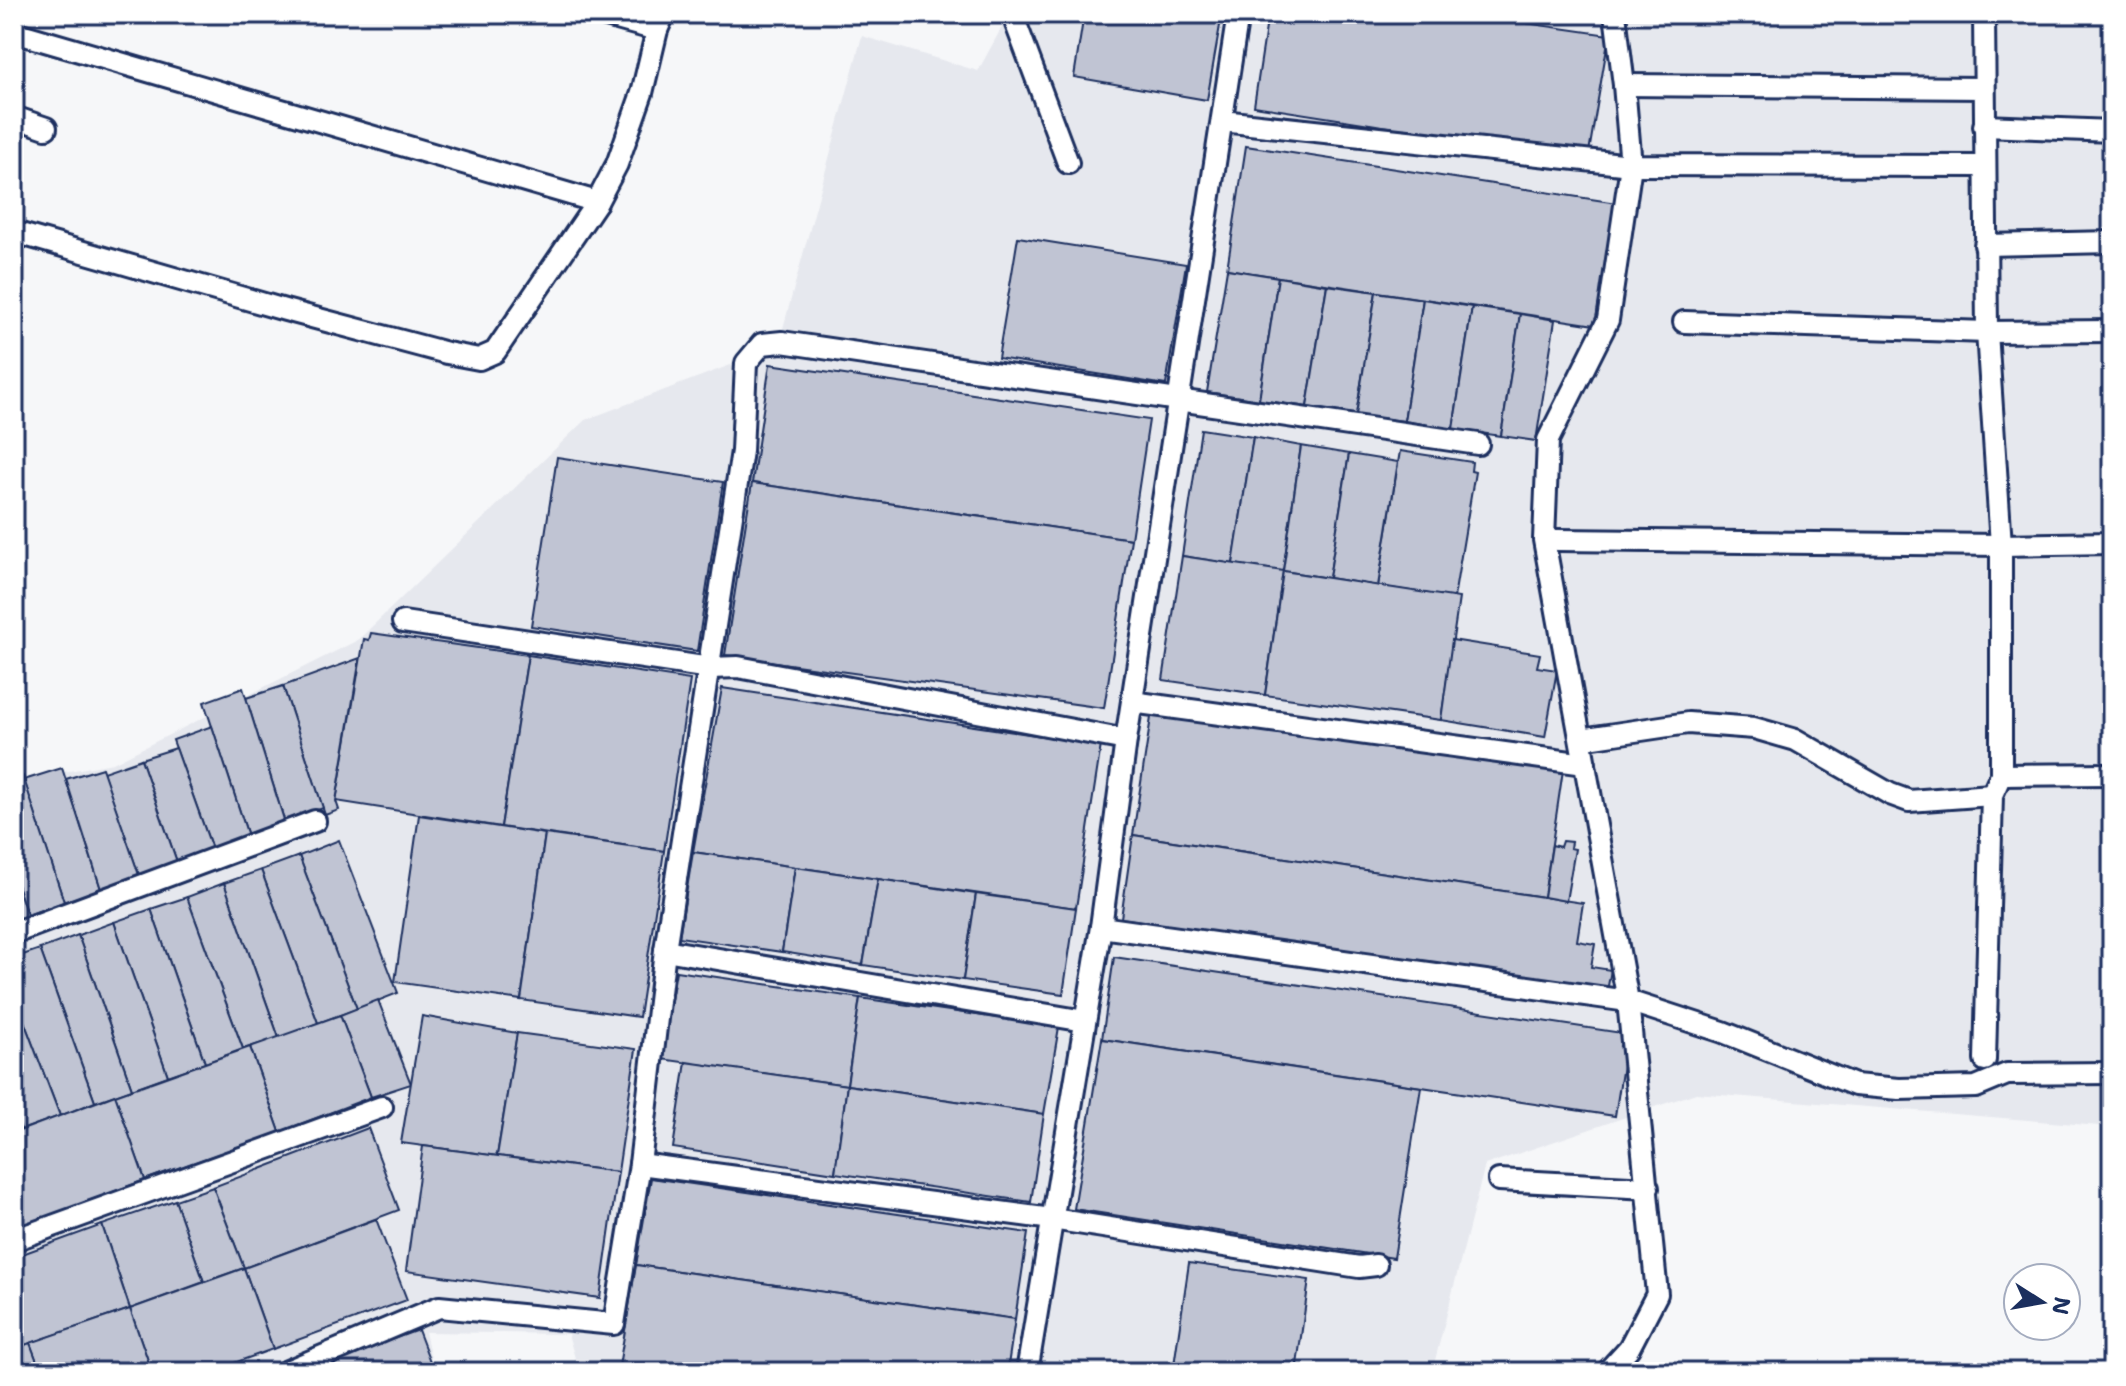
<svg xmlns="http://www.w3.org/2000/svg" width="2126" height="1386" font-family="'Shantell Sans',sans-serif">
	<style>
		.built { fill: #e6e8ee }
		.building { fill: #c0c4d3; stroke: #1b2f5e; stroke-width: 2 }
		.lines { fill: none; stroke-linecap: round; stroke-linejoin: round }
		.minor-casing { stroke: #1b2f5e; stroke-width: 26 }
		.minor { stroke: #fff; stroke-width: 20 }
	</style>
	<rect width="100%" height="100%" fill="#f6f7f9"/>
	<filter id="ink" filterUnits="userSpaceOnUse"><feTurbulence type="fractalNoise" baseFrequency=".0125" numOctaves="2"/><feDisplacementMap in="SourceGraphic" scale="16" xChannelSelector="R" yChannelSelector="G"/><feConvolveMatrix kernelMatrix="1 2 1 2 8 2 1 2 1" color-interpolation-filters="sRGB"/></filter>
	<g filter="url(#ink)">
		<!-- built -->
		<polygon class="built" points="1009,14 2112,14 2112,1127 1696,1093 1485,1165 1432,1372 579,1372 568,1334 425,1332 434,1372 14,1372 14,781 113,763 358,640 585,420 778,347 862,36 978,71"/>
		<!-- building -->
		<g class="building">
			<polygon points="1084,14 1222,14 1207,100 1074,77"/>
			<polygon points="1268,14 1464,14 1609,35 1588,158 1254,106"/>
			<polygon points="1246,146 1617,203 1595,325 1227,269"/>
			<polygon points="1018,237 1186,264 1166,385 998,358"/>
			<polygon points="1227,269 1278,277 1259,400 1207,392"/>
			<polygon points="1278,277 1327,285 1307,407 1259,400"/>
			<polygon points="1327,285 1376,292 1356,415 1307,407"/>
			<polygon points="1376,292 1423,299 1404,421 1356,415"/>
			<polygon points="1423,299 1472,307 1453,429 1404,421"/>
			<polygon points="1472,307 1520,314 1501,436 1453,429"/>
			<polygon points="1520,314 1555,320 1536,441 1501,436"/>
			<polygon points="770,364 1149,420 1131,539 752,483"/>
			<polygon points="1201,429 1253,437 1233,564 1182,556"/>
			<polygon points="1253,437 1301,446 1283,571 1233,564"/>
			<polygon points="1301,446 1349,454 1329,578 1283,571"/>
			<polygon points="1400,451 1472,462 1471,471 1475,472 1454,598 1378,586"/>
			<polygon points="1349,454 1398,462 1378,586 1329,578"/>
			<polygon points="557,457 723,482 697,651 531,626"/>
			<polygon points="752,483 1131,539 1104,708 725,655"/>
			<polygon points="1182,556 1283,571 1265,695 1163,680"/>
			<polygon points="1283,571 1459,598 1441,720 1265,695"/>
			<polygon points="371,633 528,655 501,827 336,801 364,639 369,640"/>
			<polygon points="1452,640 1540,654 1537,667 1557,670 1545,737 1441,720"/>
			<polygon points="528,655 690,680 664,851 501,827"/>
			<polygon points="360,658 336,801 339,810 325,815 283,686"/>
			<polygon points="283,686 323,808 285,823 246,698"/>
			<polygon points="243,688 285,823 248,836 204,702"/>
			<polygon points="722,688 1101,745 1076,908 693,852"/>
			<polygon points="1152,711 1563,770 1544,897 1133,835"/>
			<polygon points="212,726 248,836 212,849 173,740"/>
			<polygon points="176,748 212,849 177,862 141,759"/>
			<polygon points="141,759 177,862 139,875 103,772"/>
			<polygon points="62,768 101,889 64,902 24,780"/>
			<polygon points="102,768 139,875 101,889 66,779"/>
			<polygon points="23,776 64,902 27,915 14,876 14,779"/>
			<polygon points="419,815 545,834 521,1000 395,982"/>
			<polygon points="545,834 664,851 639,1017 521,1000"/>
			<polygon points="1133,835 1583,903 1577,941 1595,944 1591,967 1611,970 1607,991 1121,918"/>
			<polygon points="339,840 398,993 357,1009 299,856"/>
			<polygon points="1562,841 1571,842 1570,848 1575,849 1566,901 1544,897 1552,845 1560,847"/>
			<polygon points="693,852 795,867 782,952 679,937"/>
			<polygon points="299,856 357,1009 318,1023 261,870"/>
			<polygon points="795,867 878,879 863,965 782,952"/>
			<polygon points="261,870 318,1023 279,1038 224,883"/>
			<polygon points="14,876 27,915 14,920"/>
			<polygon points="878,879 976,894 963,980 863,965"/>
			<polygon points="224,883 279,1038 243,1049 187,897"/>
			<polygon points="976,894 1076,908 1063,994 963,980"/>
			<polygon points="187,897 243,1049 205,1063 151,909"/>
			<polygon points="151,909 205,1063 168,1076 114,922"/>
			<polygon points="114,922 168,1076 132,1089 78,935"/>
			<polygon points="78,935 132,1089 95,1102 40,949"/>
			<polygon points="40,949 95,1102 60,1116 14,995 14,958"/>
			<polygon points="1114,957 1622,1033 1620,1046 1626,1046 1615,1116 1102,1039"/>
			<polygon points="676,971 860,998 847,1085 661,1059"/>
			<polygon points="14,995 60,1116 21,1130 14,1110"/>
			<polygon points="860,998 1059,1027 1044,1114 847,1085"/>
			<polygon points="378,1000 411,1084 371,1097 340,1015"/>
			<polygon points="340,1015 371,1097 280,1132 250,1047"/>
			<polygon points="422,1016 517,1033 497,1156 401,1143"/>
			<polygon points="517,1033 636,1049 618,1172 497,1156"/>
			<polygon points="1102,1039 1421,1087 1394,1258 1074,1209"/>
			<polygon points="250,1047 280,1132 145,1180 115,1095"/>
			<polygon points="686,1062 847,1085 835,1173 673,1148"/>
			<polygon points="847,1085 1044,1114 1031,1202 835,1173"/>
			<polygon points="115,1095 145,1180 14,1229 14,1133"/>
			<polygon points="14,1110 21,1130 14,1133"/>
			<polygon points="368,1128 399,1210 244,1268 213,1187"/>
			<polygon points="423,1146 618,1172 600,1298 406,1271"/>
			<polygon points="651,1178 1028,1233 1015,1319 636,1265"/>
			<polygon points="213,1187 244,1268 204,1282 175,1200"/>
			<polygon points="175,1200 204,1282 130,1309 102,1225"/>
			<polygon points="376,1219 407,1300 273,1349 244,1268"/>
			<polygon points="102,1225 130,1309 14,1349 14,1257"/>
			<polygon points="1189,1263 1309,1280 1296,1372 1173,1372"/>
			<polygon points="636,1265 1015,1319 1007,1372 618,1372"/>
			<polygon points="244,1268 273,1349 209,1372 152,1372 130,1309"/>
			<polygon points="130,1309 152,1372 41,1372 30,1343"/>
			<polygon points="418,1330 434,1372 302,1372"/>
			<polygon points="30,1343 41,1372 14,1372 14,1349"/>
		</g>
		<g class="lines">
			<!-- minor casing -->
			<g class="minor-casing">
				<g id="minor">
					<polyline points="599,14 657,30"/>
					<polyline points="1015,14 1016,24 1068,163"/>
					<polyline points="1984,14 1987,332 2001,545 2001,775 1992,795 1985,1060"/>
					<polyline points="14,32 597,202"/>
					<polyline points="1624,85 1984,88"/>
					<polyline points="14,117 46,128"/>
					<polyline points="1222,121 1631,165 1985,166"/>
					<polyline points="1984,126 2112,131"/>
					<polyline points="14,232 285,310 447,353 479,359 495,352 597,202 617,164 642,93 657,30 664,14"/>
					<polyline points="1985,245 2112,242"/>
					<polyline points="1684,322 1987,332 2112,331"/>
					<polyline points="1557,540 2001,545 2112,543"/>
					<polyline points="403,622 710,668 738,667 1126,740"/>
					<polyline points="1132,702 1585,764"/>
					<polyline points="1581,739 1688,723 1754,728 1796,740 1890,794 1909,801 1992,795"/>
					<polyline points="2001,775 2112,774"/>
					<polyline points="1101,927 1628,1001 1723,1032 1855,1085 1899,1089 1976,1087 2007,1074 2112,1073"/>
					<polyline points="14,933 315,821"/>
					<polyline points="665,950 1085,1021"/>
					<polyline points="640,1164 1052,1219 1359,1267 1376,1265"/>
					<polyline points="1499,1180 1648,1188"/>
					<polyline points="14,1240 382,1107"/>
					<polyline points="285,1372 439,1307 614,1324 640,1164 665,950 742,451 746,363 762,344 782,342 1478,444"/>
					<polyline points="1027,1372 1101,927 1126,740 1238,14"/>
					<polyline points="1607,1372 1629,1348 1657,1294 1628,1001 1544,540 1548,440 1608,320 1631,165 1624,85 1615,14"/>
				</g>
			</g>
			<!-- minor -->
			<use href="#minor" class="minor"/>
		</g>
	</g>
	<!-- margin -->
	<rect width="2126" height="1386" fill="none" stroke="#fff" stroke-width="48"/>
	<rect x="24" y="24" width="2078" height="1338" fill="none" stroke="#1b2f5e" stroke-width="3" filter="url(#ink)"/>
	<!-- north arrow -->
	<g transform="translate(2042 1302) rotate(101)"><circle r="38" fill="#ffffff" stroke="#a4acbf" stroke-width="2"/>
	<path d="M0-6L14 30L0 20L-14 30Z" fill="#1b2f5e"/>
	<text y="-12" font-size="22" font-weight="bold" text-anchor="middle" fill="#1b2f5e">N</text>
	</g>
</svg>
